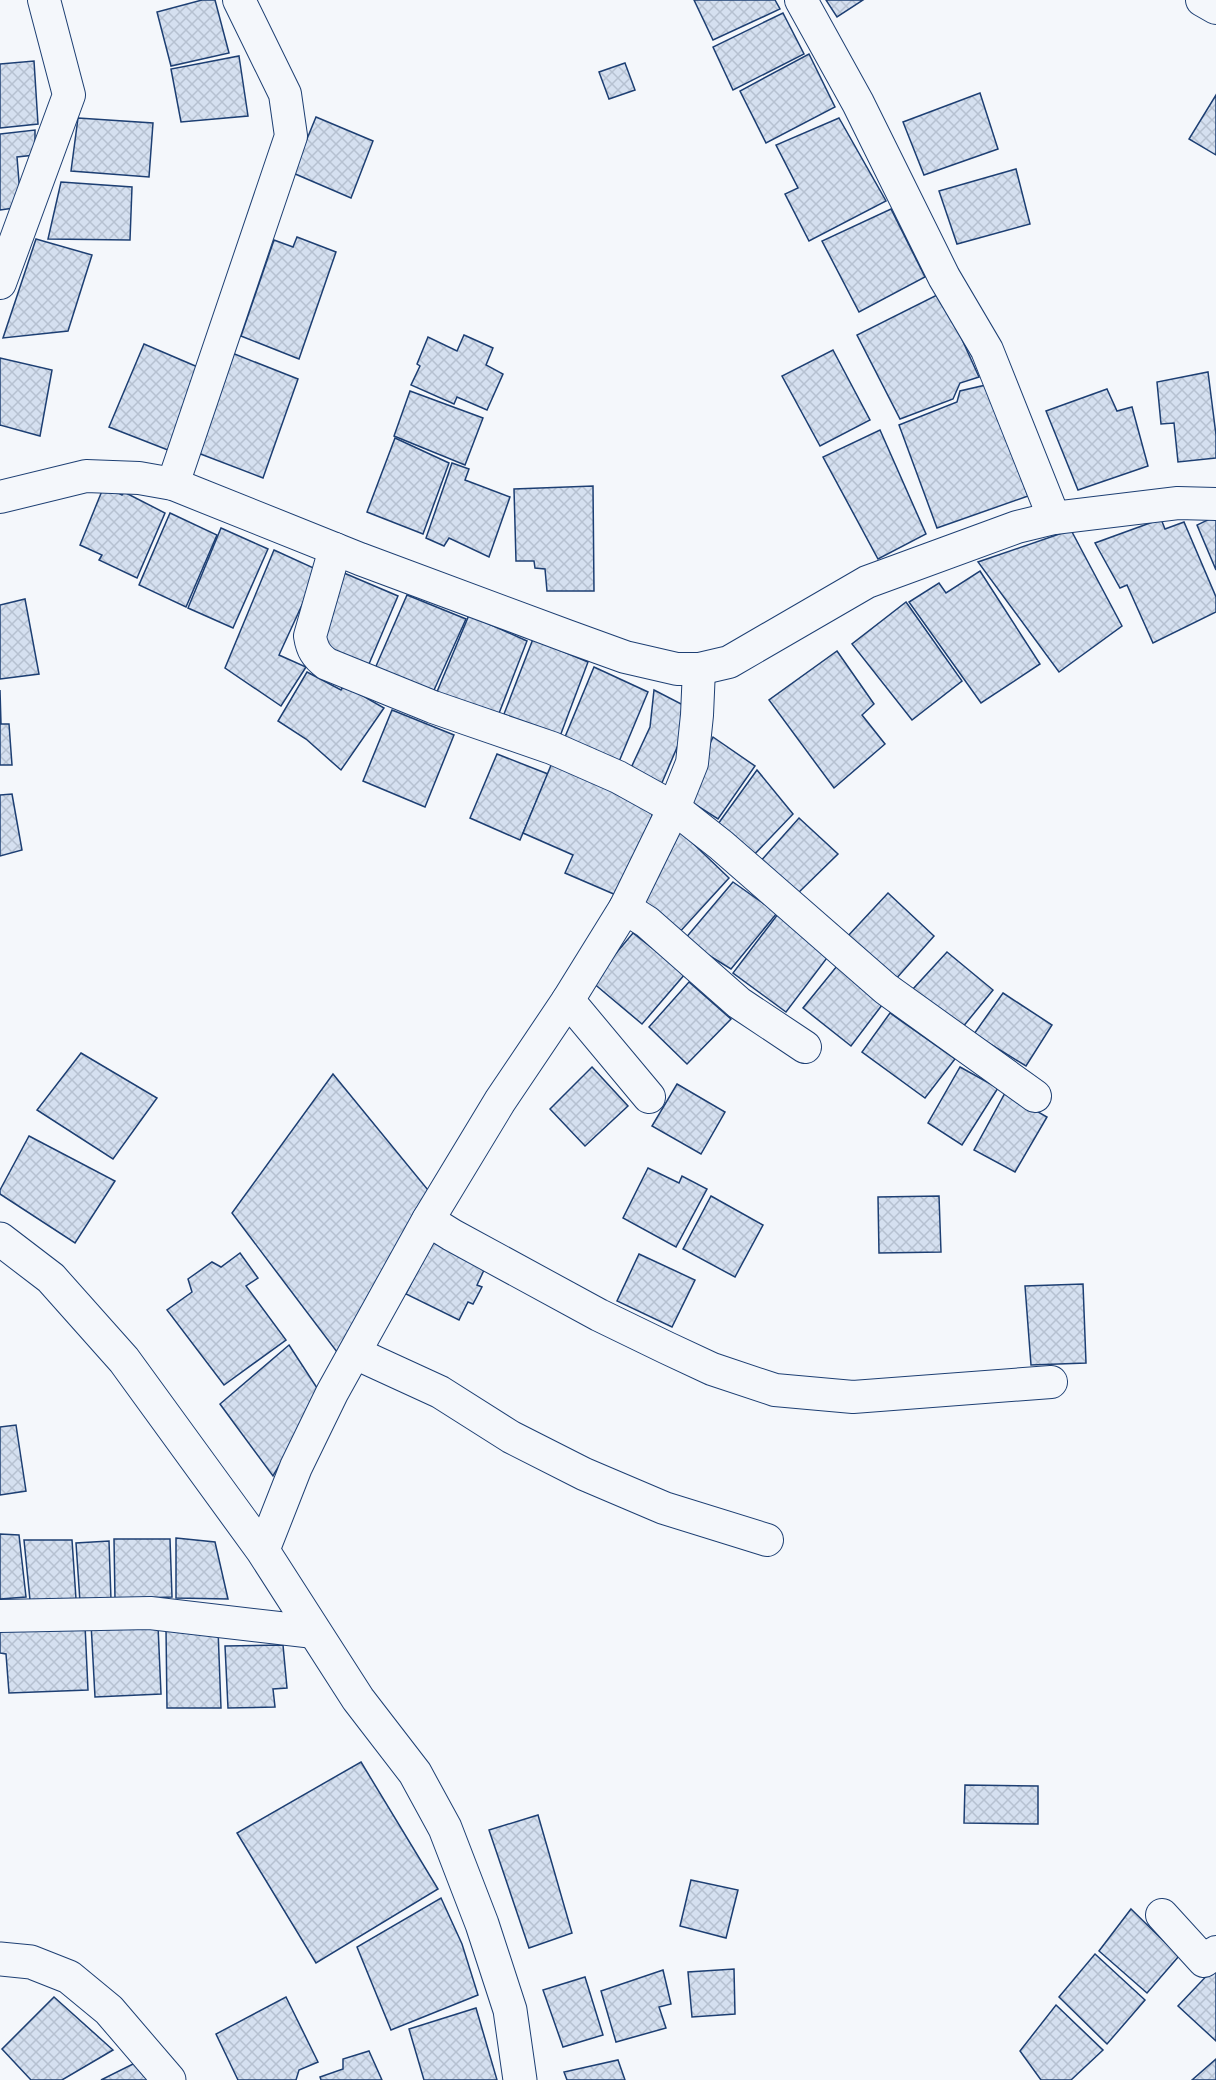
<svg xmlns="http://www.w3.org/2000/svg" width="1216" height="2080" font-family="Jost,sans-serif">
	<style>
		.building { fill: url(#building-cross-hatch); stroke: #1d3f73; stroke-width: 1.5 }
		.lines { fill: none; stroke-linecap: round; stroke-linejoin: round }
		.street-casing { stroke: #1d3f73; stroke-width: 34 }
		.secondary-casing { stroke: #1d3f73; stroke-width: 35 }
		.street { stroke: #f4f7fb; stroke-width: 32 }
		.secondary { stroke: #f4f7fb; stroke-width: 33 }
	</style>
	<defs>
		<pattern id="building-cross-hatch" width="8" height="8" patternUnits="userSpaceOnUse" patternTransform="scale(1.5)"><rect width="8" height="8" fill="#d5e0f0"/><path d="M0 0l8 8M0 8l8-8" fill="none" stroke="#b6c1d1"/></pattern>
	</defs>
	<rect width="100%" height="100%" fill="#f4f7fb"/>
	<!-- building -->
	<g class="building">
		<polygon points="202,0 215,0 229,53 171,66 157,12"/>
		<polygon points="694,0 775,0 780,9 713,40"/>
		<polygon points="826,0 863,0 837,17"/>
		<polygon points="783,13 804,54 733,90 713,47"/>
		<polygon points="809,54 835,107 766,143 740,91"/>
		<polygon points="239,56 248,116 181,122 171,69"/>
		<polygon points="34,61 38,124 0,128 0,64"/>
		<polygon points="625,63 635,90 609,99 599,72"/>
		<polygon points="980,93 998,149 924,175 903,122"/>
		<polygon points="1216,95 1216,155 1189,139"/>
		<polygon points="316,117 373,141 351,198 293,173"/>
		<polygon points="78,118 153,123 149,177 71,171"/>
		<polygon points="839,118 886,201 809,241 785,194 798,188 776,145"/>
		<polygon points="35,130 35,155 17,157 21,207 0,210 0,134"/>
		<polygon points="1016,169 1030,224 957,244 939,191"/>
		<polygon points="61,182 132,187 130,240 48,239"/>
		<polygon points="891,209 925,277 859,312 822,241"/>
		<polygon points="297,237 336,252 299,359 241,336 274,240 293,247"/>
		<polygon points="36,239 92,255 68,331 3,338"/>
		<polygon points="941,293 979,377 960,383 953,399 900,419 857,335"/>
		<polygon points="464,335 493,348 486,365 503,374 487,410 457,397 454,404 411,385 420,366 417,364 428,337 457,351"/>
		<polygon points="144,344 200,368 173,452 109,427"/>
		<polygon points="833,350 870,420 820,446 782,376"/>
		<polygon points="232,353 298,379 263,478 198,453"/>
		<polygon points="0,358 52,370 40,436 0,425 0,426"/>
		<polygon points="1208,372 1216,435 1216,458 1178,462 1174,423 1161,424 1157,382"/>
		<polygon points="986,385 1028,496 937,528 899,425 957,402 960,391"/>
		<polygon points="1107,389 1117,411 1132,407 1148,466 1078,490 1046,411"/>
		<polygon points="410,391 483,418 465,465 394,436"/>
		<polygon points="880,430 926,534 878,559 823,457"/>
		<polygon points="395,438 449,463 423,534 367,512"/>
		<polygon points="452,463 469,469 465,480 510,497 489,557 449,538 444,546 426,538"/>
		<polygon points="104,486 122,495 124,492 165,513 137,578 99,560 102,555 80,545"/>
		<polygon points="593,486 594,591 547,591 545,569 535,568 534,561 516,561 514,489"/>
		<polygon points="170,513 217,535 186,607 139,585"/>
		<polygon points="1216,516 1216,570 1197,525"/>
		<polygon points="1161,519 1165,529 1184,522 1216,597 1216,612 1153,643 1127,585 1120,588 1095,543"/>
		<polygon points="221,528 268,549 233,628 188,608"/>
		<polygon points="1071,530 1122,626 1059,672 978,562"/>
		<polygon points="274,550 318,570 279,655 306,667 281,706 225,668"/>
		<polygon points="980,571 1040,664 981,703 909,602 939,583 946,593"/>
		<polygon points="344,573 398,596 366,671 319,649"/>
		<polygon points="407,595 466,619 430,699 373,673"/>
		<polygon points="25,599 39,674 0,679 0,605"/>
		<polygon points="906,602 962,681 912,720 852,644"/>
		<polygon points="469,615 527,641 496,721 434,699"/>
		<polygon points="533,639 588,662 559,739 504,714"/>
		<polygon points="837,651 874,704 862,715 885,744 834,788 769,700"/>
		<polygon points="594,667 648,692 618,764 565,737"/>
		<polygon points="307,672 341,690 344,685 384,708 341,770 306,739 278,721"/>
		<polygon points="0,690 1,724 9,724 12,765 0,765"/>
		<polygon points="654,690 693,710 661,785 630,770 650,727"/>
		<polygon points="392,710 454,735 425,807 363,781"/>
		<polygon points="713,737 755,766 718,819 685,798"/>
		<polygon points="497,754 548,774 520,840 470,818"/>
		<polygon points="554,758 656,805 631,871 616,895 565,873 573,855 523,833"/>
		<polygon points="757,770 793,814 751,858 718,824"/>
		<polygon points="12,794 22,850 0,856 0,795"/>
		<polygon points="799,818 838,854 794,897 758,864"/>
		<polygon points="678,829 729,878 677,935 644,904"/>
		<polygon points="733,882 777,913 731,969 684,940"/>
		<polygon points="888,893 934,936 895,980 847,937"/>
		<polygon points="778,914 830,954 786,1012 733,973"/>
		<polygon points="633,933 685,974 642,1024 592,982"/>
		<polygon points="947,952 993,990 962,1028 913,989"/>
		<polygon points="837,966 882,1005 851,1046 803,1008"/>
		<polygon points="689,982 731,1019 687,1064 649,1027"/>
		<polygon points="1003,993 1052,1025 1026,1066 974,1034"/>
		<polygon points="890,1013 955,1059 925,1098 862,1052"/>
		<polygon points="81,1053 157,1098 113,1159 37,1110"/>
		<polygon points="592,1067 628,1106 585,1146 550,1109"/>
		<polygon points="960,1067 998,1088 962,1145 928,1123"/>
		<polygon points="333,1074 428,1190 337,1352 232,1213"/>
		<polygon points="677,1084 725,1112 701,1154 652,1126"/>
		<polygon points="1005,1093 1047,1117 1015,1172 974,1150"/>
		<polygon points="29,1136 115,1181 75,1243 0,1194 0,1190"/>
		<polygon points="648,1168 679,1183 682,1176 707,1189 676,1247 623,1218"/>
		<polygon points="711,1196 763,1225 735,1277 683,1249"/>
		<polygon points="939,1196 941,1252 879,1253 878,1197"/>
		<polygon points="432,1242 485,1268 477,1285 482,1287 473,1304 468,1302 459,1320 406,1294"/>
		<polygon points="240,1253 258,1278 246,1286 286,1340 224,1385 167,1310 192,1292 188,1279 212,1262 221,1267"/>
		<polygon points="639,1254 695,1280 672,1327 617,1301"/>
		<polygon points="1083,1284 1086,1363 1031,1365 1025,1286"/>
		<polygon points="289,1345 321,1394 273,1476 220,1404"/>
		<polygon points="16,1425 26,1491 0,1495 0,1427"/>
		<polygon points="0,1534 19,1535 26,1597 0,1599"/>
		<polygon points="176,1538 215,1542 228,1599 176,1598"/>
		<polygon points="114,1539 170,1539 172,1597 115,1599"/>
		<polygon points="24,1540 72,1540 76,1599 30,1600"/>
		<polygon points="109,1541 111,1600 80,1602 76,1543"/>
		<polygon points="91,1623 158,1626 161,1694 95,1697"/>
		<polygon points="85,1625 88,1690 9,1693 6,1654 0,1653 0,1628"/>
		<polygon points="166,1629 218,1629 221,1708 167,1708"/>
		<polygon points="283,1645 287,1688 273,1689 275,1707 228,1708 225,1646"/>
		<polygon points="361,1762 438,1889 316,1963 237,1833"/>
		<polygon points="965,1785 1038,1786 1038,1824 964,1823"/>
		<polygon points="538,1815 572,1933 529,1948 489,1830"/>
		<polygon points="691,1880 738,1890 726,1938 680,1926"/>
		<polygon points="441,1898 462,1944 478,1995 391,2030 357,1947"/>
		<polygon points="1131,1909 1179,1956 1147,1993 1099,1951"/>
		<polygon points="1095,1954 1145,2000 1107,2044 1059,1997"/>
		<polygon points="1216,1966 1216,2041 1178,2006"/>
		<polygon points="734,1969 735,2014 692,2017 688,1972"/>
		<polygon points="663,1970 671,2004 659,2007 666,2028 616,2042 601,1991"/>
		<polygon points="585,1977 603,2035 563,2047 543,1990"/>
		<polygon points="54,1997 113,2050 62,2080 31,2080 2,2049"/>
		<polygon points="286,1997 318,2062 299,2070 296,2080 238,2080 216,2034"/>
		<polygon points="1056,2005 1103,2050 1071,2080 1041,2080 1020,2051"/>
		<polygon points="476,2008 497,2080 424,2080 409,2029"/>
		<polygon points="369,2051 382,2080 321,2080 320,2077 343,2069 343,2059"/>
		<polygon points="1216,2059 1216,2080 1192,2080"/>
		<polygon points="618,2060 625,2080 567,2080 564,2072"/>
		<polygon points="137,2062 148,2080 101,2080"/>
	</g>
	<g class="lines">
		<!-- street casing -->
		<g class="street-casing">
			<g id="street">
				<polyline points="801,0 858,103 944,277 987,350 1054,518"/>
				<polyline points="1202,0 1216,8"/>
				<polyline points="0,283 69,95 44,0"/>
				<polyline points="173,484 291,136 285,94 239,0"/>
				<polyline points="0,497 86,476 139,478 173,484 360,559 567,636 625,657 677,669 699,669 729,662 867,582 1017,527 1054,518 1178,503 1216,504"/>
				<path d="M335 549 310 636C312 649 316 656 327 664L433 707 552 748 618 777 674 808 721 845 886 989 1035 1096"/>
				<polyline points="625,908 647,922 739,1003 805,1047"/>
				<polyline points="568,1000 649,1097"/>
				<polyline points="428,1220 500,1101 568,1000 625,908 674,808 692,763 697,715 699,669"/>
				<polyline points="355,1353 440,1392 511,1437 584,1474 664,1508 767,1540"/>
				<polyline points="263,1551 296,1467 332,1393 428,1220 452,1235 599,1315 667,1348 712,1369 775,1390 853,1397 1051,1382"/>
				<polyline points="0,1616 150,1613 314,1632"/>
				<polyline points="1162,1915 1204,1961 1216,1952"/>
			</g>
		</g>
		<!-- secondary casing -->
		<g class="secondary-casing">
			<g id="secondary">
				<polyline points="0,1239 51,1278 124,1360 263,1551 358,1699 415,1773 445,1828 482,1924 510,2010 520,2080"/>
				<polyline points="0,1959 31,1962 69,1977 109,2010 169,2080"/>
			</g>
		</g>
		<!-- street -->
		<use href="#street" class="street"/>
		<!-- secondary -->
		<use href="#secondary" class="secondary"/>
	</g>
</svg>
